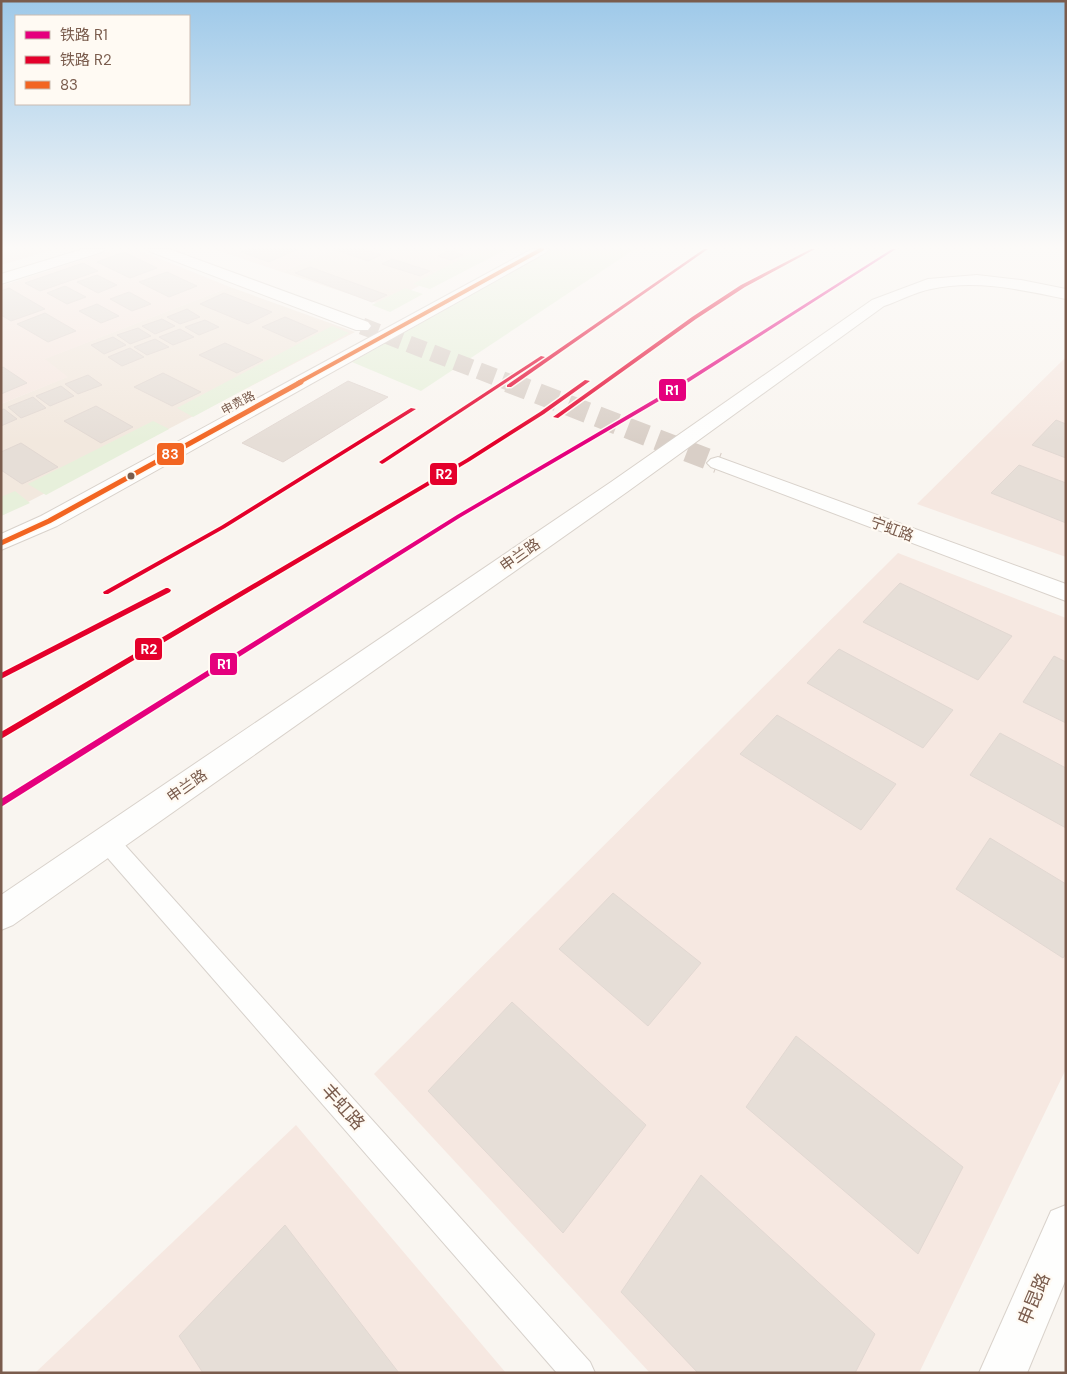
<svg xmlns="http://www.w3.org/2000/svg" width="1067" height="1374" font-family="'DM Sans','Noto Sans SC',sans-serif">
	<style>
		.residential { fill: #f2e8de }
		.commercial { fill: #f6e8e1 }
		.green { fill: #e7f0db }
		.building { fill: #e6ded7; stroke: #e2d8d2 }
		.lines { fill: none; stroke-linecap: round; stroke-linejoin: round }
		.secondary-tunnel-far1 { stroke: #d9cfc7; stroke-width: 17; stroke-dasharray: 17 8; stroke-linecap: butt }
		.secondary-tunnel { stroke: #d9cfc7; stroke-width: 21; stroke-dasharray: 21 11; stroke-linecap: butt }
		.street-casing { stroke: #d7d1cb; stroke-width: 2 }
		.secondary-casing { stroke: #d9d2cb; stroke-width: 2 }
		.street { fill: #fefefd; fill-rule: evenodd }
		.secondary { fill: #fefefd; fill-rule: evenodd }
		.bus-1-far1-casing { stroke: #fffaf3; stroke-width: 6 }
		.bus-1-casing { stroke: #fffaf3; stroke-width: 8 }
		.bus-1-far1 { stroke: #f26522; stroke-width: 4 }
		.bus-1 { stroke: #f26522; stroke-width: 5 }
		.rail-1-casing { stroke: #fffaf3; stroke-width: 3 }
		.rail-2-casing { stroke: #fffaf3; stroke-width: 3 }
		.rail-1 { fill: #e5007d; fill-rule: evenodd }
		.rail-2 { fill: #e4002b; fill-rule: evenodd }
		.bus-dot { fill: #7a5c4d; stroke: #fffaf3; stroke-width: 2 }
		.labels { text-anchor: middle; stroke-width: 4.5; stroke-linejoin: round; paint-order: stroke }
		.far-street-label { font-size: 12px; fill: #7a5c4d; stroke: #fffaf3 }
		.street-label { font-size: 15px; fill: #7a5c4d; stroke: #fffaf3 }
		.near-street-label { font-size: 18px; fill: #7a5c4d; stroke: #fffaf3 }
		.line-badge { stroke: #fffaf3; stroke-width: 2 }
		.badge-label { font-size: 14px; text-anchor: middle; font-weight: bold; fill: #fff }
	</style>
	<rect width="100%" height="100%" fill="#f9f5f0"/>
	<!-- residential -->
	<g class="residential">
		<polygon points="335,249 489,249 383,305 282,272"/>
		<polygon points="230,287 355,332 1,516 1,404 67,377 44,359"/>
	</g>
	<!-- commercial -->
	<g class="commercial">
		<polygon points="1,249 55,249 1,265"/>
		<polygon points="116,249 136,249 230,287 45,359 68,377 1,404 1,286"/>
		<polygon points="213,249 335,249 282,272"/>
		<polygon points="1066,357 1066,557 917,504"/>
		<polygon points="898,553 1066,618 1066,1069 919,1373 650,1373 374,1074"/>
		<polygon points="296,1125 506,1373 35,1373"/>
	</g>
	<!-- green -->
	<g class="green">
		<polygon points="479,249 507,249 430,289 413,284"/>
		<polygon points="553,249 635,249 421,391 352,362"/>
		<polygon points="405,288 423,294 390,312 372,305"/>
		<polygon points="332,326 349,333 193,417 177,408"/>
		<polygon points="153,421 169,429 46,495 28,484"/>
		<polygon points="15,491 30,503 1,516 1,497"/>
	</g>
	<!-- building -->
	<g class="building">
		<polygon points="248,249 298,249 269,262 241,252"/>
		<polygon points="339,249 363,249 381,255 368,261 336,250"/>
		<polygon points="449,250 463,255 451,260 438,256"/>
		<polygon points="124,252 157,268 130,278 97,262"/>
		<polygon points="392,259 430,271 420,276 382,264"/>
		<polygon points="83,263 98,271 40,291 25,283"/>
		<polygon points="310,267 387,295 372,302 295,273"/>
		<polygon points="167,272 197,286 169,297 139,282"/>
		<polygon points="97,275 117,285 98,293 77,282"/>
		<polygon points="65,286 86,297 67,304 47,293"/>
		<polygon points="9,288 45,309 11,321 1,315 1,291"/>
		<polygon points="129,292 151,304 132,311 110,299"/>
		<polygon points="224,293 272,312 248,324 200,304"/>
		<polygon points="97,304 119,316 101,323 79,311"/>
		<polygon points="187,309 200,317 180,324 167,317"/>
		<polygon points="45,313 76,331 48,342 17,324"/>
		<polygon points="285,317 318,331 296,342 262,327"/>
		<polygon points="162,319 175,326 155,334 142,326"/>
		<polygon points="205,320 219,327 199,335 185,327"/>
		<polygon points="138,328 151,336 130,344 117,335"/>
		<polygon points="180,329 194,337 173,345 159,337"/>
		<polygon points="113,337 126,345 104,354 91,345"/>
		<polygon points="155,339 169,347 147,355 134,347"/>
		<polygon points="225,343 263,360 237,373 199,355"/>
		<polygon points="130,348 144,357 122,366 108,357"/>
		<polygon points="3,367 27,383 1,394 1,368"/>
		<polygon points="163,373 201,392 172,406 134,387"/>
		<polygon points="88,375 102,385 78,394 65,384"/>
		<polygon points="348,381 388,397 283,462 242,443"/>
		<polygon points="61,386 74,396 50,406 36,396"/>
		<polygon points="33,397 46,408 21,418 8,407"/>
		<polygon points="96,406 133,427 101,443 64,421"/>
		<polygon points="4,409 17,419 1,426 1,410"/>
		<polygon points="1056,420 1066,424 1066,458 1032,445"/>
		<polygon points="21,443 58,467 22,484 1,470 1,452"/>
		<polygon points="1019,465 1066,483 1066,523 991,493"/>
		<polygon points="900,583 1012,636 978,680 863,622"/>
		<polygon points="839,649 953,710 923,748 807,683"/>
		<polygon points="1054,656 1066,662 1066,723 1023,702"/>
		<polygon points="777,715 896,784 861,830 740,754"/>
		<polygon points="1000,733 1066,768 1066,828 970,775"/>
		<polygon points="990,838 1066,884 1066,954 1063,958 956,889"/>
		<polygon points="613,893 701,963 648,1026 559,949"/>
		<polygon points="512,1002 646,1125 563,1233 428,1091"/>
		<polygon points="796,1036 963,1167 918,1254 746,1107"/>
		<polygon points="701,1175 875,1334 855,1373 698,1373 621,1292"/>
		<polygon points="285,1225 399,1373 203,1373 179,1336"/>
	</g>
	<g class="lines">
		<!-- secondary-tunnel-far1 -->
		<polyline class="secondary-tunnel-far1" points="362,326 511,383"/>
		<!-- secondary-tunnel -->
		<polyline class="secondary-tunnel" points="508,382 718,463"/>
		<!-- street casing -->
		<g class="street-casing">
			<polygon id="street" points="107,832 115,834 590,1362 595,1373 557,1373 99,848 96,841 99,834"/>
		</g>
		<!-- secondary casing -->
		<g class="secondary-casing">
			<g id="secondary">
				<polygon points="83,249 104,249 102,252 1,284 1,274"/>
				<polygon points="149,249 169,249 368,322 371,326 368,330 356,330 151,252"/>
				<polygon points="532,249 549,249 547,252 57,526 1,550 1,534 41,516"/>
				<path d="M977 275 1021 280 1066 289V299C1022 290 976 279 931 289 915 292 899 301 884 306L627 492 13 925 1 930V895L611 482 872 300 928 279Z"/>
				<polygon points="718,457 1066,584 1066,601 711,467 707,463 711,459"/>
				<polygon points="1066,1205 1066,1279 1027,1373 979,1373 1051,1211"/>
			</g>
		</g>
		<!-- street -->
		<use href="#street" class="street"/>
		<!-- secondary -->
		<use href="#secondary" class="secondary"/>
		<!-- bus-1-far1 casing -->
		<g class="bus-1-far1-casing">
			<polyline id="bus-1-far1" points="298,383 542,249"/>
		</g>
		<!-- bus-1 casing -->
		<g class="bus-1-casing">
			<polyline id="bus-1" points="1,543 49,521 301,382"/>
		</g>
		<!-- bus-1-far1 -->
		<use href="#bus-1-far1" class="bus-1-far1"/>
		<!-- bus-1 -->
		<use href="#bus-1" class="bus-1"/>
		<!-- rail-1 casing -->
		<g class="rail-1-casing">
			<polygon id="rail-1" points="892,249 896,249 659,401 461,517 1,807 1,799 457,515 655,399"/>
		</g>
		<!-- rail-2 casing -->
		<g class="rail-2-casing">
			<g id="rail-2">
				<polygon points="704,249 708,249 511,387 507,387 507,385"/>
				<polygon points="811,249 815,249 745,287 696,319 558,418 553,417 692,317 741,285"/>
				<polygon points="541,356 545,357 384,463 382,464 379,462"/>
				<polygon points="585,380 590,381 544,414 470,461 1,739 1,732 466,459 540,412"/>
				<polygon points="411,408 416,409 225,528 108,594 104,594 103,592 221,526"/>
				<polygon points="166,588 168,588 171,590 170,592 1,679 1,673"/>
			</g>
		</g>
		<!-- rail-1 -->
		<use href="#rail-1" class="rail-1"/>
		<!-- rail-2 -->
		<use href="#rail-2" class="rail-2"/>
	</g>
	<!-- sky -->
	<linearGradient id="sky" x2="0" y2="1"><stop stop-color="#9ec9e9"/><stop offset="0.56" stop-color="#fcfaf8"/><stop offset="1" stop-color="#fcfaf8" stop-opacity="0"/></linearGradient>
	<rect width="1067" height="441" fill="url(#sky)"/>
	<!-- markers -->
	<circle class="bus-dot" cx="131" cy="476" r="4.5"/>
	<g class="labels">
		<!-- far-street labels -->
		<g class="far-street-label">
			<text transform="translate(238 403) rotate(-28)" y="4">申贵路</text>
		</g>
		<!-- street labels -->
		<g class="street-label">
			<text transform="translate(892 529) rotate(20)" y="5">宁虹路</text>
			<text transform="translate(520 555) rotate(-35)" y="5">申兰路</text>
			<text transform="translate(187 786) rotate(-35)" y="5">申兰路</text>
		</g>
		<!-- near-street labels -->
		<g class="near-street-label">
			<text transform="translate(343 1107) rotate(48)" y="6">丰虹路</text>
			<text transform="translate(1034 1299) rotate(-67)" y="6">申昆路</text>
		</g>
	</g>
	<g class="line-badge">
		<rect x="658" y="378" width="29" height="24" rx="5" fill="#e5007d"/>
		<rect x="156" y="442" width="29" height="24" rx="5" fill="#f26522"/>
		<rect x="429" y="462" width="29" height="24" rx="5" fill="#e4002b"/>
		<rect x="134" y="637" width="29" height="24" rx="5" fill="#e4002b"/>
		<rect x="209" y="652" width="29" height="24" rx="5" fill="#e5007d"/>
	</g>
	<g class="badge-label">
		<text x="672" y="395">R1</text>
		<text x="170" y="459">83</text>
		<text x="444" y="479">R2</text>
		<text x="149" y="654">R2</text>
		<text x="224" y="669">R1</text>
	</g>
	<!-- border -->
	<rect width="1067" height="1374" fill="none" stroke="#7a5c4d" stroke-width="5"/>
	<!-- legend -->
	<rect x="15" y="15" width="175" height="90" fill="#fffaf3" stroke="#cabbb1"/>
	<rect x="25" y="31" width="25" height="8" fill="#e5007d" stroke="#cabbb1"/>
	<text x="60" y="40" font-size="15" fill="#7a5c4d">铁路 R1</text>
	<rect x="25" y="56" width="25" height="8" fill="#e4002b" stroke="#cabbb1"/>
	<text x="60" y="65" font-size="15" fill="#7a5c4d">铁路 R2</text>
	<rect x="25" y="81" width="25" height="8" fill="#f26522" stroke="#cabbb1"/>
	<text x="60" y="90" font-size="15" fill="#7a5c4d">83</text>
</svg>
